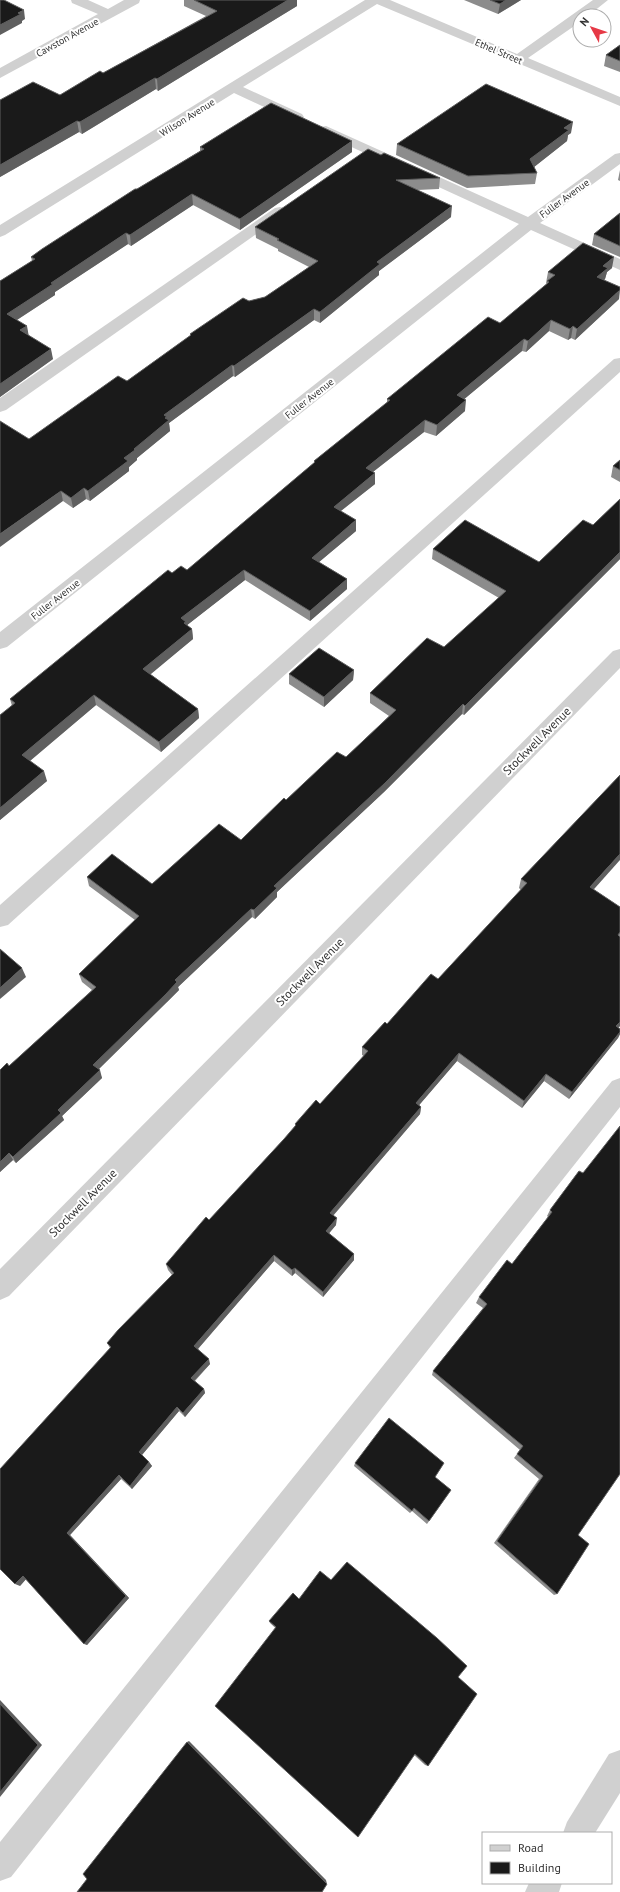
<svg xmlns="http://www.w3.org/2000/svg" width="620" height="1892" font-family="'PT Sans',sans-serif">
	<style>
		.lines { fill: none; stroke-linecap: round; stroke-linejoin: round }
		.minor { fill: #d0d0d0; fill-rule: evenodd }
		.wall { fill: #8c8c8c }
		.shaded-wall { fill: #5f5f5f }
		.building { fill: #1a1a1a; stroke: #5f5f5f }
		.labels { text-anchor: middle; stroke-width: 4; stroke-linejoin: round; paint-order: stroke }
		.far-street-label { font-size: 10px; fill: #333; stroke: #fff }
		.street-label { font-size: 12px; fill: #333; stroke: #fff }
	</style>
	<rect width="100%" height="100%" fill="#fff"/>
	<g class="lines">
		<!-- minor -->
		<g class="minor">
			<polygon points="71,0 88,0 108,9 124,0 140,0 139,3 0,78 0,68 98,14 72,3"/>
			<polygon points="365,0 390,0 517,54 593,0 608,0 588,16 580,16 580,22 528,58 620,97 620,106 377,4 243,87 302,114 304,117 302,120 292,120 234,93 5,235 0,237 0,225"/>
			<polygon points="326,126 528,217 615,154 620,153 620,164 540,223 620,259 620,270 531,230 7,647 0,649 0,632 519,224 321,133 319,130 321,127"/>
			<polygon points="280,207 285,208 287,211 285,214 6,410 0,412 0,398 275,208"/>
			<polygon points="620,358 620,372 8,925 0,927 0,905 614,359"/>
			<polygon points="620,649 620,668 9,1296 0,1300 0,1269 613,651"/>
			<polygon points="620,1078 620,1107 11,1877 0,1881 0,1842 612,1081"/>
			<polygon points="620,1750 620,1793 595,1833 563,1833 567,1822 609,1754"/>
			<polygon points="529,1883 562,1883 559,1892 525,1892"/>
		</g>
	</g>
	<!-- wall -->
	<g class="wall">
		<polygon points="184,0 297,0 297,6 158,91 156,89 82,134 79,132 0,177 0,100 60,95 103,73 206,16 184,6"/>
		<polygon points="464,0 521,0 498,14"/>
		<polygon points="620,45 620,72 604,66 606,55"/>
		<polygon points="571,133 568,135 567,141 534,167 537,173 535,184 467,188 396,155 397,144"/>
		<polygon points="200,147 352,152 240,230 193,205 131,246 128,244 55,292 55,295 17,320 29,336 53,359 0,397 0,281 32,261 31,257 137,189 200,151"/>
		<polygon points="381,155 440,178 439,189 417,190 451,217 379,271 379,275 320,323 314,320 235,377 233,376 169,423 170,431 137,458 137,460 129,467 129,471 90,501 86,499 73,508 63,501 29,439 127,381 190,336 190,334 249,301 265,297 309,267 278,251 278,249 256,238 255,227"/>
		<polygon points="620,170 620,181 618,180"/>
		<polygon points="620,213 620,257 592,245 594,234"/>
		<polygon points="612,268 607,272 605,279 604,280 619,299 575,340 571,338 568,340 549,331 526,352 522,351 464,399 465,411 436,436 424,432 373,472 375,484 341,511 356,531 319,562 347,579 347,589 310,621 245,580 187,625 192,629 193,639 150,674 198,709 199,718 161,752 96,705 30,761 47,781 0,820 12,706 10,699 172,573 187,570 314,463 314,461 387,403 387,399 500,323 547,284 546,283 548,272"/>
		<polygon points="620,460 620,482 611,477 613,466"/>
		<polygon points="620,499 620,559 464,715 462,714 384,792 277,892 277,897 255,919 252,917 178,987 179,990 167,1002 98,1069 102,1078 62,1116 64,1120 16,1163 13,1160 0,1172 0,1070 9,1066 92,990 82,982 79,974 135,920 89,886 87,877 152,884 241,840 286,800 346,757 389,716 370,703 370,693 444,647 499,598 432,559 433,549 539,562 593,525"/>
		<polygon points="354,670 353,680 324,707 289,684 289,674"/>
		<polygon points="521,879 593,889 620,907 620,1026 618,1028 620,1029 620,1034 618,1038 569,1099 544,1081 522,1108 457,1061 419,1105 421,1107 420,1114 333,1216 336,1225 329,1233 354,1254 354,1260 323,1297 295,1273 292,1276 274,1261 198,1349 210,1364 195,1381 204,1389 205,1393 185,1417 179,1411 142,1455 149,1462 152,1466 132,1489 121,1479 70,1535 129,1598 87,1645 26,1579 20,1586 110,1348 107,1343 172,1275 168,1270 166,1264 209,1220 284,1139 295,1127 295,1124 320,1104 364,1056 362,1055 362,1047 387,1024 438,979 521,890 519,888"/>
		<polygon points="579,1171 578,1535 557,1594 554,1595 494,1543 539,1479 514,1458 520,1450 432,1375 433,1371 483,1308 476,1303 479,1297 512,1264 548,1217 547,1216 550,1210"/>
		<polygon points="355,1463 442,1466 435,1477 451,1490 427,1524 412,1511 410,1513 354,1466"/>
		<polygon points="331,1580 458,1677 428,1766 425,1765 270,1623 269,1621 299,1599"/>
	</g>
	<!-- shaded-wall -->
	<g class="shaded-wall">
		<polygon points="288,0 297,0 297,6 158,91 157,79"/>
		<polygon points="506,0 521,0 498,14 500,4"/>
		<polygon points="24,10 25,19 22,21 22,23 0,35 0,25 18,13"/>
		<polygon points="155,78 156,89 82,134 80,122"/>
		<polygon points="77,121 79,132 0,177 0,165"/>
		<polygon points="573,122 571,133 568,135 567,141 529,171 530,159 564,128"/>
		<polygon points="352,141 352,152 240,230 240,219"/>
		<polygon points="192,194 193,205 131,246 130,235"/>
		<polygon points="452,206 451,217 379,271 379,275 320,323 320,312 377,262"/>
		<polygon points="126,233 128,244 55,292 55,295 9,325 7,314 51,283"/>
		<polygon points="614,257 612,268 607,272 605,279 595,289 597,277 603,266"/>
		<polygon points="620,290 619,299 575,340 577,329"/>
		<polygon points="314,309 314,320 235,377 234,366"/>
		<polygon points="551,320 549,331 526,352 528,341"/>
		<polygon points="27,326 29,337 20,330"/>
		<polygon points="573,326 571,338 568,340 570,329"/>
		<polygon points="524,339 522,351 456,406 457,395"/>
		<polygon points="51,349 53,359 0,397 0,384"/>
		<polygon points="232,365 233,376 169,423 170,431 137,458 137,460 129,467 129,471 90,501 88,491 124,458 164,415"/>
		<polygon points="466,400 465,411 436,436 437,425"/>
		<polygon points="425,420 424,432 365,478 366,468"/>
		<polygon points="375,473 375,484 333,517 334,507"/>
		<polygon points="84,488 86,499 73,508 71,498"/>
		<polygon points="61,491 63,501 0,547 0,534"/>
		<polygon points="356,520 356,531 312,568 312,558"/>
		<polygon points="620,552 620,559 464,715 465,706"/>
		<polygon points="244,570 245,580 186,626 187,632 181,618"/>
		<polygon points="347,579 347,589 310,621 310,611"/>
		<polygon points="192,629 193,639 145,679 143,669"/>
		<polygon points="354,670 353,680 324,707 324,697"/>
		<polygon points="94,695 96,705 25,765 22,755"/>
		<polygon points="463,704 462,714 384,792 277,892 277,897 255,919 254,910 274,886"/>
		<polygon points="198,709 199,718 161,752 159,742"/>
		<polygon points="44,771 47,781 0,820 0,808"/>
		<polygon points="620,854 620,860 587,897 590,887"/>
		<polygon points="251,909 252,917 178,987 179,990 167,1002 96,1072 93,1065 175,980"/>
		<polygon points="22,968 26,977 0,999 0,988"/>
		<polygon points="620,1022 620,1026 612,1034 616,1026"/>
		<polygon points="620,1032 620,1034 618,1038 569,1099 572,1092"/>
		<polygon points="459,1053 457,1061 415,1110 416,1103"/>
		<polygon points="100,1070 102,1078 62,1116 64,1120 16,1163 13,1157 58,1110"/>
		<polygon points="546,1074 544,1081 522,1108 524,1101"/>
		<polygon points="421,1107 420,1114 330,1219 330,1213"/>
		<polygon points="9,1153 13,1160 0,1172 0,1162"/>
		<polygon points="337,1218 336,1225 326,1237 326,1231"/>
		<polygon points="354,1254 354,1260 323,1297 323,1292"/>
		<polygon points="274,1255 274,1261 196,1351 194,1346"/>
		<polygon points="295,1268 295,1273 292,1276 292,1270"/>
		<polygon points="209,1359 210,1364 193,1382 191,1378"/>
		<polygon points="204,1389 205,1393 185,1417 183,1413"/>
		<polygon points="177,1407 179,1411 141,1456 139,1452"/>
		<polygon points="149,1462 152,1466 132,1489 130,1486"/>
		<polygon points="119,1475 121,1479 70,1535 129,1598 87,1645 84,1644 67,1533"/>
		<polygon points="23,1576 27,1578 20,1586 15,1584"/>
		<polygon points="0,1700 42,1745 0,1797"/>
		<polygon points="189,1741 326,1880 327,1884 187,1742"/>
	</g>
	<!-- building -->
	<g class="building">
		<polygon points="0,0 4,0 24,10 18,13 21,14 0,25"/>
		<polygon points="194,0 288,0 157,79 155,78 80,122 77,121 0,165 0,100 33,82 60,95 100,71 103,73 217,11"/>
		<polygon points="490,0 506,0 500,4"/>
		<polygon points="620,45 620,61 606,55"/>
		<polygon points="486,84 573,122 564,128 569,130 530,159 537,173 468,176 397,144"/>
		<polygon points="271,103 352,141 240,219 192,194 130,235 126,233 51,283 53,284 7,314 27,326 20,330 51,349 0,384 0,281 35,259 31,257 42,249 135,189 137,189 204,149 200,147"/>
		<polygon points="368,149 381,155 384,153 440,178 396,180 452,206 377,262 380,264 320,312 314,309 234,366 232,365 164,415 167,417 165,418 169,420 134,449 135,450 124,458 128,461 88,491 84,488 71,498 61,491 0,534 0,421 29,439 118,376 127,381 191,335 190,334 243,298 249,301 265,297 318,261 277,240 279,239 255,227"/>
		<polygon points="620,213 620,246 594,234"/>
		<polygon points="583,243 614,257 603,266 608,268 597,277 620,287 620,290 577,329 573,326 570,329 551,320 528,341 524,339 457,395 466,400 437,425 425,420 366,468 375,473 334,507 356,520 312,558 347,579 310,611 244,570 181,618 186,622 184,623 192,629 143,669 198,709 159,742 94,695 22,755 44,771 0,808 0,715 15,703 10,699 168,570 172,573 181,566 187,570 315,462 314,461 390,400 387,399 488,317 500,323 549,282 547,281 555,275 548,272"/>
		<polygon points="620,460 620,470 613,466"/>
		<polygon points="620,499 620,552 465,706 463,704 385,783 274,886 277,888 254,910 251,909 175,980 177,982 166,994 93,1065 100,1070 58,1110 61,1113 13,1157 9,1153 0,1162 0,1070 7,1063 9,1066 96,987 79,974 139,916 87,877 112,854 152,884 219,824 241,840 284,798 286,800 337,752 346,757 396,710 370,693 427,638 444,647 506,591 433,549 465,520 539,562 583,520 593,525"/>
		<polygon points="319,648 354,670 324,697 289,674"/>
		<polygon points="620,775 620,854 590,887 620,907 620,932 618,935 620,937 620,1022 616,1026 620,1029 620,1032 572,1092 546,1074 524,1101 459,1053 416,1103 421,1107 330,1213 337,1218 326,1231 354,1254 323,1292 295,1268 292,1270 274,1255 194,1346 209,1359 191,1378 204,1389 183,1413 177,1407 139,1452 149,1462 130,1486 119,1475 67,1533 126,1596 84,1644 23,1576 15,1584 0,1569 0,1469 111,1347 107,1343 118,1330 174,1273 166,1264 206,1217 209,1220 284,1139 296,1125 295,1124 316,1100 320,1104 368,1051 362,1047 385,1022 387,1024 431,974 438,979 527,883 521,879"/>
		<polygon points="0,949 22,968 0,988"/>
		<polygon points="620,1126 620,1474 578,1535 589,1544 557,1594 497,1541 543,1476 517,1454 523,1446 433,1371 487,1304 479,1297 507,1260 512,1264 552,1212 550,1210 579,1171 583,1173"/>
		<polygon points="389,1418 444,1463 435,1477 451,1490 429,1521 414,1508 412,1511 355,1463"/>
		<polygon points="347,1562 437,1638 467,1666 458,1677 477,1694 428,1766 415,1754 358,1837 215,1706 276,1627 269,1621 293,1593 299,1599 320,1571 331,1580"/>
		<polygon points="0,1704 38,1745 0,1792"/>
		<polygon points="187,1742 327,1884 322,1892 77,1892 87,1879 83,1874"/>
	</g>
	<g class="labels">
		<!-- far-street labels -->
		<g class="far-street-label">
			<text transform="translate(67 37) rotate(-29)" y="4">Cawston Avenue</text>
			<text transform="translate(499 51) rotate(23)" y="4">Ethel Street</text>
			<text transform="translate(187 117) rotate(-32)" y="4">Wilson Avenue</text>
			<text transform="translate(564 198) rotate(-36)" y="4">Fuller Avenue</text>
			<text transform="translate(309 398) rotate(-38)" y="4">Fuller Avenue</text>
			<text transform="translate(55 599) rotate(-38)" y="4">Fuller Avenue</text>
		</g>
		<!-- street labels -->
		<g class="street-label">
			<text transform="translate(537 741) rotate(-45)" y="4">Stockwell Avenue</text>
			<text transform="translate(310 972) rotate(-45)" y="4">Stockwell Avenue</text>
			<text transform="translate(83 1203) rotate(-45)" y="4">Stockwell Avenue</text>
		</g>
	</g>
	<!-- legend -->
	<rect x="482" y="1832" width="130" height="52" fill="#ffffff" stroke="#adadad"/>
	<rect x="490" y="1845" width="20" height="6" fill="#d0d0d0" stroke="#adadad"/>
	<text x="518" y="1852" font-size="12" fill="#333333">Road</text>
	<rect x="490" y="1862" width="20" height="12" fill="#1a1a1a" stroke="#adadad"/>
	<text x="518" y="1872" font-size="12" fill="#333333">Building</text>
	<!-- north arrow -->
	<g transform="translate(592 28) rotate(310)"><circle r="19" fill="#ffffff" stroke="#adadad"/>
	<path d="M0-3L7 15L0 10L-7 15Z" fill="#e63946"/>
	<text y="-6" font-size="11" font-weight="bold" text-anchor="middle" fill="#333333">N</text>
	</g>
</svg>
